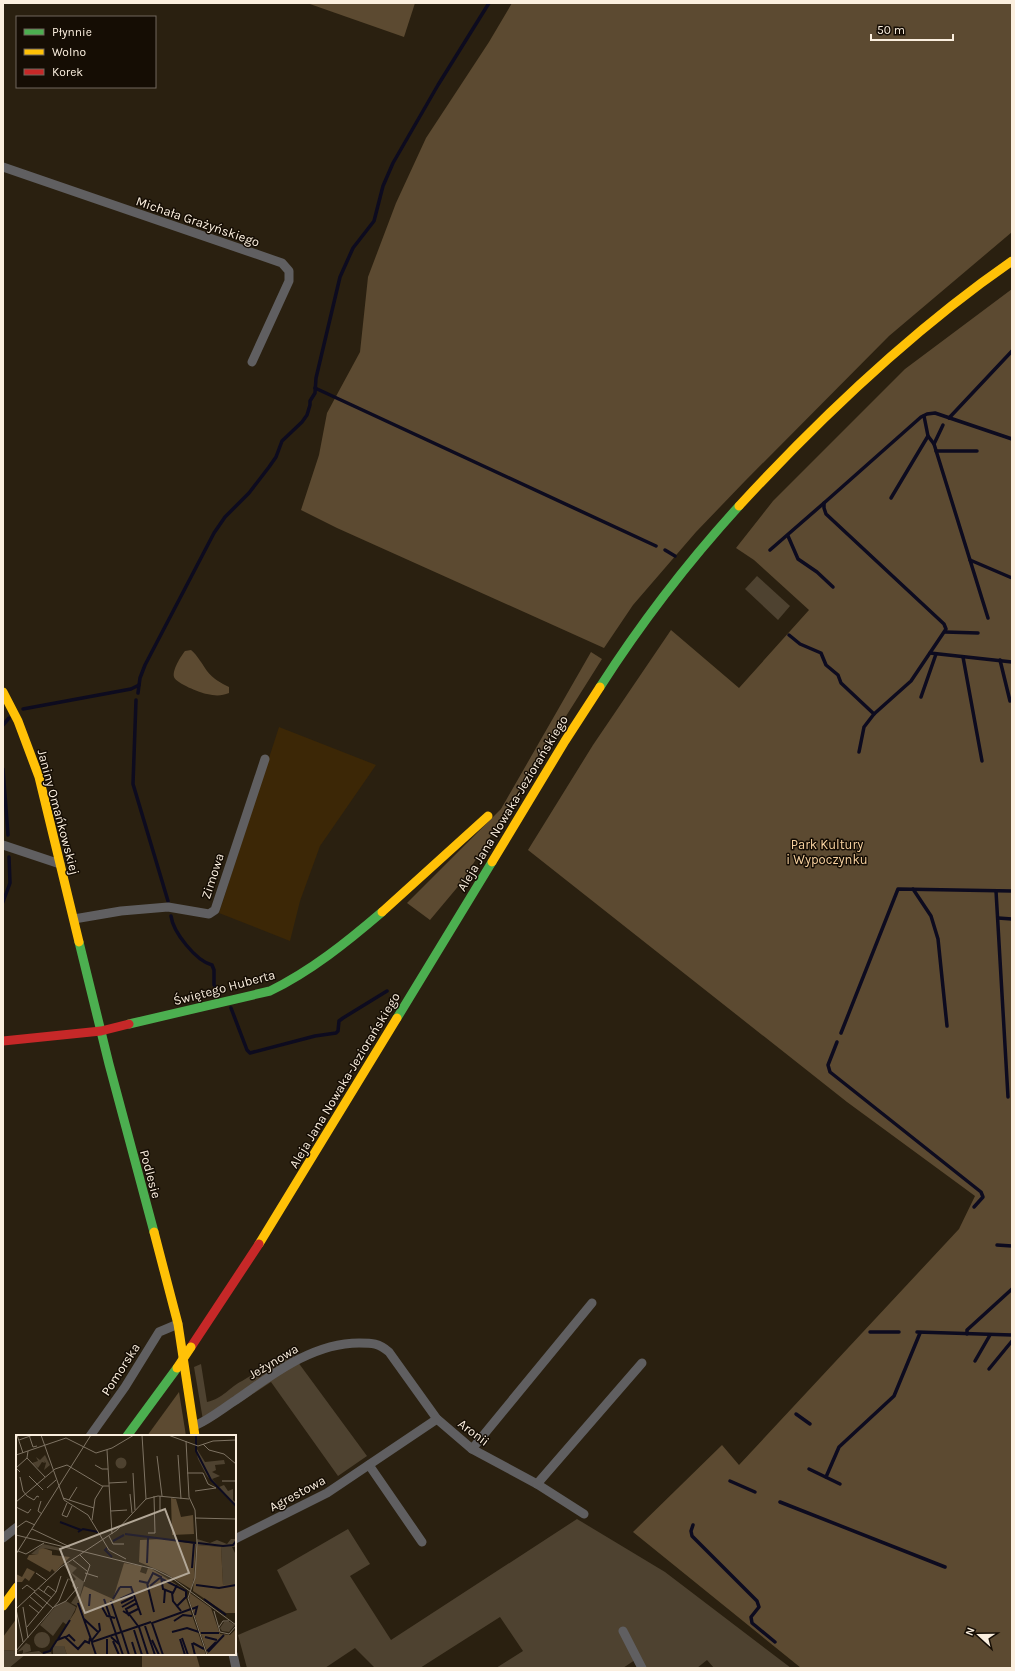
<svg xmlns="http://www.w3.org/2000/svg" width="1015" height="1671" font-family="Karla,sans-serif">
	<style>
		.built { fill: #3c2706 }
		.green { fill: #4e4230 }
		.forest { fill: #5c4a31 }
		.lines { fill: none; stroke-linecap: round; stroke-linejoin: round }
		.stream { stroke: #0d0b1f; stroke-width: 3.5 }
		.street { stroke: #605f61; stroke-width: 9 }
		.fast { stroke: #4caf50; stroke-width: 9 }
		.slow { stroke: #ffc107; stroke-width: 9 }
		.jam { stroke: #c62828; stroke-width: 9 }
		.slow-bridge { stroke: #ffc107; stroke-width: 9 }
		.labels { text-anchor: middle; stroke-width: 3; stroke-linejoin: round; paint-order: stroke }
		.street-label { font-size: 13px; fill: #fbefdf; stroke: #150d04 }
		.park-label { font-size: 13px; fill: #f8d2a0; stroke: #150d04 }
		.inset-river { fill: none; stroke: #0d0b1f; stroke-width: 2 }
		.inset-road { fill: none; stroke: #7e7363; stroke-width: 1 }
		.view { fill: #b2a797; fill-opacity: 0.15; stroke: #b2a797; stroke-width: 2 }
		.inset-edge { fill: none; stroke: #fbefdf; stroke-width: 2 }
	</style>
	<rect width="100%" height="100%" fill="#2a2010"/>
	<!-- built -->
	<polygon class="built" points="279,727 376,765 320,846 300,901 290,941 219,913"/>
	<!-- green -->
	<g class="green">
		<polygon points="757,576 790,606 778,620 745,589"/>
		<path d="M292 1354 367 1456 338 1476 271 1382 204 1426 194 1367 201 1364 207 1402C224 1398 228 1388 242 1381 258 1371 275 1363 292 1354Z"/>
		<polygon points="577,1519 665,1572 791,1668 714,1668 707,1660 697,1668 641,1668 635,1660 623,1668 496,1668 523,1651 500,1617 420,1668 375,1668 355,1648 325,1668 247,1668 238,1635 297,1610 277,1570 348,1529 370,1564 350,1576 391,1640"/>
		<polygon points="3,1650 17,1651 17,1654 26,1654 9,1668 3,1668"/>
	</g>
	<!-- forest -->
	<g class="forest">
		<polygon points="307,3 415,3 404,37"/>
		<polygon points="512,3 1012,3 1012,232 889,336 745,481 696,532 633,605 604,648 337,528 301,510 319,455 327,413 360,352 368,277 396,203 426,138 489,42"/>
		<polygon points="1012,289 1012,1668 801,1668 633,1532 722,1445 739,1465 959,1229 975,1196 847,1102 528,850 593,745 671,630 739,688 809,610 754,560 736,548 773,501 905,369"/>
		<path d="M191 650C198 656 202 664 207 671 213 679 221 683 229 687V693C222 696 215 696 207 694 200 693 176 683 174 677 172 670 181 656 185 651Z"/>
		<polygon points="591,652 602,659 461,883 430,920 407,903 501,809"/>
		<polygon points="179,1392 186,1436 147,1436"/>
		<polygon points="17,1618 17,1651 3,1650 3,1637"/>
		<polygon points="142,1654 196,1654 200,1668 142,1668"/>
	</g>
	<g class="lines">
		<!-- stream -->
		<g class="stream">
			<polyline points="315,388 656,546"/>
			<polyline points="924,416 928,436 934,444 988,618"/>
			<polyline points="949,418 1012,351"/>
			<polyline points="934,444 943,425"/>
			<polyline points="936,451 977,451"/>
			<polyline points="891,498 928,436"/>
			<polyline points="788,536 798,559 817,572 833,587"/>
			<polyline points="665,550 675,556"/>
			<polyline points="770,550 824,503"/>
			<polyline points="970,560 1012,578"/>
			<polyline points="945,632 978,633"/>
			<polyline points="789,635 800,644 821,653 826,665 838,675 841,683 874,714"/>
			<polyline points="930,653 1012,662"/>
			<polyline points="963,657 982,761"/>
			<polyline points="1000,660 1010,701"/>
			<polyline points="138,693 140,678 145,665 214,533 225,517 249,493 269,467 276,457 282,441 302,422 307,415 310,405 310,401 315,393 316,378 340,277 353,248 374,221 383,186 393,163 438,85 489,3"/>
			<polyline points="921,697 936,654"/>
			<polyline points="136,700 133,784 168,901"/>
			<polyline points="23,709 131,689 139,685"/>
			<polyline points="3,725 9,718"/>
			<polyline points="859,752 864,727 874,714 911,681 946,629 944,624 826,514 824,508 824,503 921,417 927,414 935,413 1012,439"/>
			<polyline points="3,769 8,835"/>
			<polyline points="913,889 931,916 938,939 947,1026"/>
			<polyline points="996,891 1008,1097"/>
			<polyline points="3,902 10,883 9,857"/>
			<path d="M171 916C173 932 196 961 212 965L214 970V985L220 993"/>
			<polyline points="998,918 1012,919"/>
			<polyline points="231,1008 247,1050 250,1053 315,1036 336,1033 338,1031 339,1021 343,1018 387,991"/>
			<polyline points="841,1033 898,889 1012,891"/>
			<polyline points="837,1042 828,1065 830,1072 981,1192 983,1197 974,1207"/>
			<polyline points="997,1245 1012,1246"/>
			<polyline points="870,1332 899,1332"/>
			<polyline points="917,1332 1012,1335"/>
			<polyline points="967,1334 967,1330 1012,1289"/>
			<polyline points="975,1361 990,1335"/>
			<polyline points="989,1369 1012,1341"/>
			<polyline points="796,1414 810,1424"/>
			<polyline points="809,1469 840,1484"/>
			<polyline points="826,1477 839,1447 894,1396 920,1333"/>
			<polyline points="730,1481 755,1492"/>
			<polyline points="780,1502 945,1567"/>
			<polyline points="693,1525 691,1531 692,1536 757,1601 759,1607 751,1617 752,1623 775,1642"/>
		</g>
		<!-- street -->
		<g class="street">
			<polyline points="3,167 282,263 289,271 289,281 252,362"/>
			<polyline points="3,845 60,864"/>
			<polyline points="74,919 121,911 168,907 209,914 215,910 265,759"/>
			<path d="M194 1426C209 1420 222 1409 236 1400 272 1375 312 1343 359 1343 372 1343 379 1343 389 1352L437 1419 472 1449 537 1484 584 1514"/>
			<polyline points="90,1436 125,1387 159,1332 178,1324"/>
			<polyline points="472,1449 592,1303"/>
			<polyline points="369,1465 422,1542"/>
			<polyline points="537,1484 642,1363"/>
			<polyline points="3,1538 17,1527"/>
			<polyline points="235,1539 327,1493 437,1419"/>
			<polyline points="623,1631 642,1668"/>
			<polyline points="233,1654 236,1668"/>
		</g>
		<!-- fast -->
		<g class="fast">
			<path d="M600 687C641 623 688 562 739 506"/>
			<polyline points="79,942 109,1064 154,1232"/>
			<polyline points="397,1018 492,862"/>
			<path d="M129 1024 270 991C311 971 347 942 382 912"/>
			<polyline points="127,1436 177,1368"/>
		</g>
		<!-- slow -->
		<g class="slow">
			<path d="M739 506C822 416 911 331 1012 261"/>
			<polyline points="3,692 18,721 39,777 79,942"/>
			<polyline points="492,862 565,741 600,687"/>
			<polyline points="382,912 488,816"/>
			<polyline points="154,1232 178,1324 195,1436"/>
			<polyline points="259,1244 397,1018"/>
			<polyline points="3,1606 17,1587"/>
		</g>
		<!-- jam -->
		<g class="jam">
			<polyline points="3,1041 101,1031 129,1024"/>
			<polyline points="191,1347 259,1244"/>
		</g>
		<!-- slow-bridge -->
		<polyline class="slow-bridge" points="177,1368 191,1347"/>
	</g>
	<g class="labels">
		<!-- street labels -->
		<g class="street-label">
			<text transform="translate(198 221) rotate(19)" y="5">Michała Grażyńskiego</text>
			<text transform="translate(512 803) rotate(-59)" y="5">Aleja Jana Nowaka-Jeziorańskiego</text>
			<text transform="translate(59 812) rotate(75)" y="5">Janiny Omańkowskiej</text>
			<text transform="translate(212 876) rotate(-72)" y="5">Zimowa</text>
			<text transform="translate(224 987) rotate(-15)" y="5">Świętego Huberta</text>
			<text transform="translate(344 1080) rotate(-59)" y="5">Aleja Jana Nowaka-Jeziorańskiego</text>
			<text transform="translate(151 1174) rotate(75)" y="5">Podlesie</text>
			<text transform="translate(273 1361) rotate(-31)" y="5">Jeżynowa</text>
			<text transform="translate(120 1369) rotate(-57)" y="5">Pomorska</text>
			<text transform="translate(474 1432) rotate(37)" y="5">Aronii</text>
			<text transform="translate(297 1493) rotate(-28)" y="5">Agrestowa</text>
		</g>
		<!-- park labels -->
		<g class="park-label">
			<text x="827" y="849">Park Kultury<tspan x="827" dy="15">i Wypoczynku</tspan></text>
		</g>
	</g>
	<!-- overview -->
	<g transform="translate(16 1435)">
		<rect width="220" height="220" fill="#2a2010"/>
		<path d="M179 11 189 27 208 25 209 29 199 30 200 35 196 37 204 41 196 44 203 52 208 50 212 56 217 54V65L220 67V72L191 41 182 24ZM29 20 34 30 28 35 30 28 28 26 29 28 26 27 22 33 16 28 22 26 20 22 24 25ZM99.5 28a5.5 5.5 0 1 1 11 0a5.5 5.5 0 1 1-11 0ZM181 104 194 108 201 105 211 109 215 104H220V112H216L220 120V149L207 151 205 112 181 110ZM27 109 45 113 46 116 27 113 22 119H15ZM52 128 61 133 56 138 68 147 61 171 55 168 62 158 56 151 57 148 50 142 58 146 60 144 48 131ZM50 166 60 172 59 175 51 190 47 187 37 201 24 190 38 173ZM208 187H214L219 190 213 197 206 196 204 193ZM18 205a8 8 0 1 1 16 0a8 8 0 1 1-16 0ZM10 208 14 210 15 216 8 218 23 216 27 219 35 217 36 220H4L7 218V215L1 217ZM37 211H48L51 220H37Z" fill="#4e4230"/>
		<path d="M155 63 160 64 165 82 177 80 178 99 156 100ZM146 104 180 109 178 143 175 154 149 138 123 127 124 105ZM181 110 205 112 207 150 220 149V178H210L177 156ZM27 113 36 116V120L54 122 39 137 36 134 34 137 11 124 13 120 22 119 23 115ZM108 128 126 131 124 137 130 139 132 133 136 134 171 156 170 163 190 220H51L48 211H37L59 177 68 151 97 164ZM11 133 19 137 13 146 9 143 6 147H0V139L6 142ZM174 158 195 173 204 199 214 200 220 194V220H192L173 164Z" fill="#5c4a31"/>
		<path class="inset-river" d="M180 0V16L195 45 220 71M44 87 65 95M62 97 67 94 82 97M109 99 180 108M97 106 108 100M182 108 207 111 217 110 220 106M91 113 89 115 96 122M131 128 132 103M176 133 178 108M146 144 170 156V162L161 171 165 176M123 146 132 148 137 138 145 142 147 154 157 158 161 150M131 148 138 177M180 150 203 153 220 150M134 151 145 142M104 152H115L125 180M156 158 157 166 161 171M88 164 100 199M97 164 104 152M104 164 117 158M188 164 210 180M95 166 105 196M62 168 76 207 135 187M105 168 117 162M148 168 149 155M73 171 74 159M86 172 91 181 99 183M106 172 120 164M176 174 181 172 179 180M107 176 112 179 122 174M113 179 122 191M113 181 110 174 121 168M68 184 82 197M158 186 167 180 176 181M129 191 139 220M123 192 132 220M118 195 126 220M156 197 171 193 183 197M106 198 113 220M185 198H203M100 200 107 220M50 202 53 200 59 206M95 202 104 210M189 202 201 205M166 203 172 220M42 204 54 185M164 204 169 220M41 205 49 202 62 214 69 206 73 208 74 203M76 205 84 195 83 188M136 205 143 220M97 206 103 220M116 207 120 220M76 208 80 220M176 208 179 220M177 208 188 214M191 216 200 207M192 217 208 200M27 218 34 216 41 205M91 220V204M147 220 136 188 175 174"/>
		<path class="inset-road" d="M1 0 7 18M13 0 17 12 21 11M25 0 48 65 72 80 93 115 110 124M126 0 130 64M152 0 182 11 197 6 220 5M3 5 17 0M170 6 173 62 179 75 181 108 179 143 172 163 191 220M187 9 193 15 208 19 220 29M91 15 96 99M0 20 50 3 80 18 96 13 118 0M162 20 165 64M141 21 146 61M11 23 29 42M79 30 86 34H92M4 37 0 33 11 23 12 16M117 38 119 75M171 38H187L192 49 200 53 179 56M13 41 27 55M4 42 7 56 11 61 18 65 21 61 23 62M206 46H220M93 48 111 47M31 53 40 45M114 59 116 78M144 61V75M47 63 78 73M53 65 61 52M25 66 22 76 26 79M0 67 39 34 51 30 86 51H93M51 68 46 80 51 82 56 71M0 72 12 78 15 74M95 76 111 75M179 83 220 84M76 85 79 64 87 51M0 93 10 86 19 90M16 94 54 112M132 98H139L138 61M0 100 138 134 156 143 220 190M93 101 97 109H108M2 116 10 119 28 108M0 119 75 0M64 120 74 130 68 147M57 125 71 136M20 138 30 145M69 138 82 142M22 153 36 163M6 154 11 150 19 156M18 157 37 173M28 157 32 151 40 157M13 161 27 173M13 170 23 178M7 172 12 203M38 172 50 166 62 152M0 174 45 132 101 95 130 64 142 61 173 64M0 174 7 207M198 176 204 197 213 199 220 191M11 192 40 157 45 141M203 192 207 186H213M0 216 43 166 52 144"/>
		<path class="view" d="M149 74 173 138 69 178 44 114Z"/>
		<rect width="220" height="220" class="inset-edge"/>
	</g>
	<!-- border -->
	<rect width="1015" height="1671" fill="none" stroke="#fbefdf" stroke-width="8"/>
	<!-- legend -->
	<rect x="16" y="16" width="140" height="72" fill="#150d04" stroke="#71675c"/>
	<rect x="24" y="29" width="20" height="6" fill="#4caf50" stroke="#71675c"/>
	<text x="52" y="36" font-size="12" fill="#fbefdf">Płynnie</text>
	<rect x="24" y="49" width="20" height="6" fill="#ffc107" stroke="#71675c"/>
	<text x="52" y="56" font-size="12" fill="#fbefdf">Wolno</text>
	<rect x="24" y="69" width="20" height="6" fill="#c62828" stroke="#71675c"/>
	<text x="52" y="76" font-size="12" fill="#fbefdf">Korek</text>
	<!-- north arrow -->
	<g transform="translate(979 1635) rotate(291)" stroke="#150d04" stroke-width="3" paint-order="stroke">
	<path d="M0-3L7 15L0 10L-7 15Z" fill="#fbefdf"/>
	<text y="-6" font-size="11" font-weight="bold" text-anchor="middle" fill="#fbefdf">N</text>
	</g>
	<!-- scale -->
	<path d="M871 34v6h82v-6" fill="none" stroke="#fbefdf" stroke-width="2"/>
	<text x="877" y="34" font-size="12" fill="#fbefdf" stroke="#150d04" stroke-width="3" paint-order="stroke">50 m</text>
</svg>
